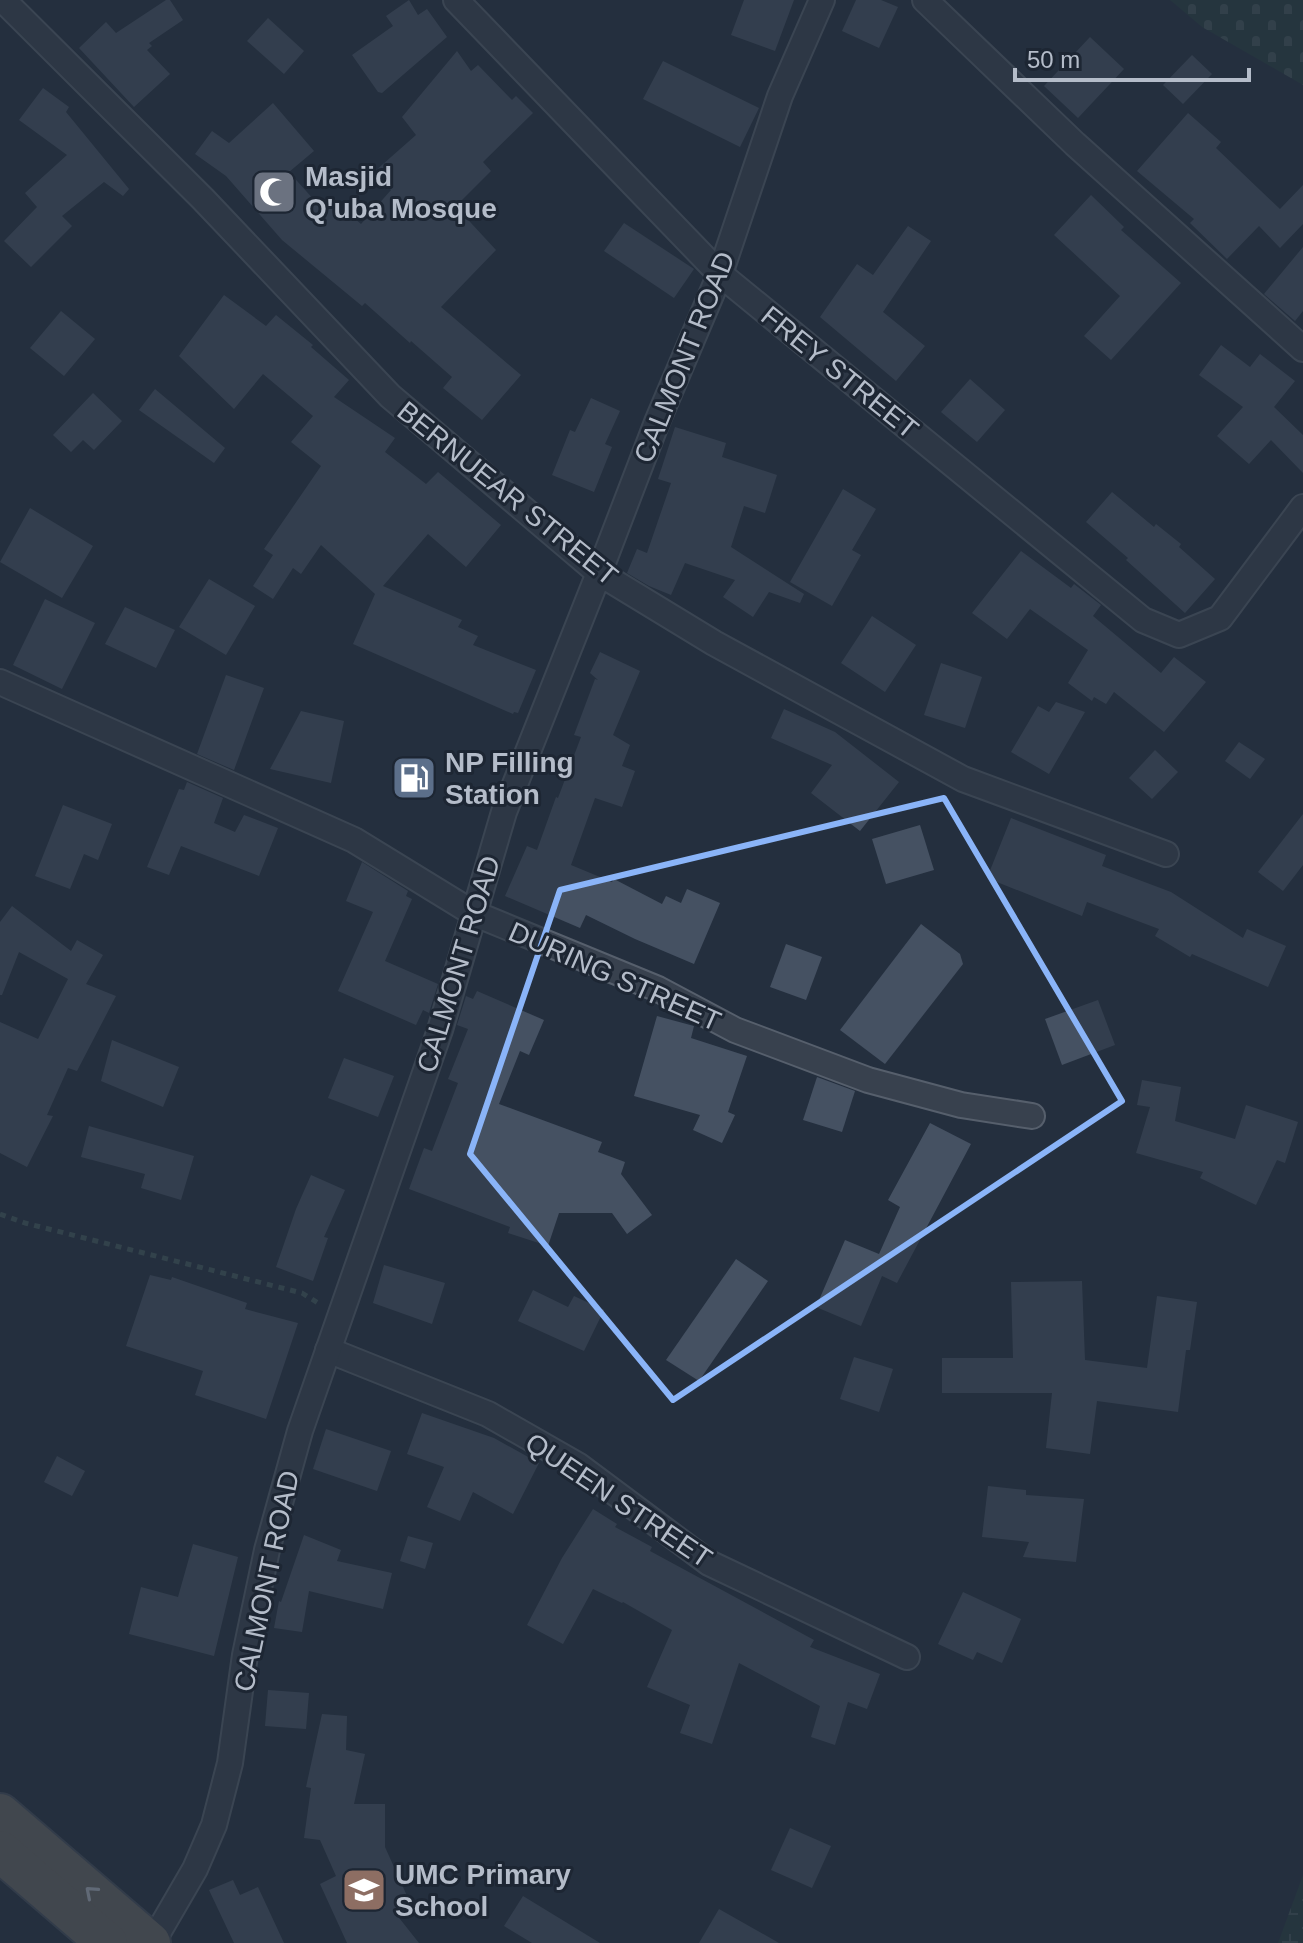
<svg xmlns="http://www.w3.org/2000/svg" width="1303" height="1943" font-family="Arial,sans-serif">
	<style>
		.wetland { fill: url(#wetland-marsh) }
		.cemetery { fill: url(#cemetery-stones) }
		.building { fill: #455162 }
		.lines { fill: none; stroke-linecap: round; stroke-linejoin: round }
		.minor-casing { stroke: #565f6c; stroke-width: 28 }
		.trunk-casing { stroke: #434c59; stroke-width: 44 }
		.path { stroke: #44595c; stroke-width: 5; stroke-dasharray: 6 6; stroke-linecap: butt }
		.minor { stroke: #38414e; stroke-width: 24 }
		.trunk { stroke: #656462; stroke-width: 40 }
		.oneway { stroke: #a8afba }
		.marked { fill: none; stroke: #8ab4f8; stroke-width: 6; stroke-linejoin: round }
		.labels { text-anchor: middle; stroke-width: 6; stroke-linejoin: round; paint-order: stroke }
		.poi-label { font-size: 28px; font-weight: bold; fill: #b4bcc9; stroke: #1d2633; text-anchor: start }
		.street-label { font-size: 28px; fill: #b4bcc9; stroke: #1d2633 }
	</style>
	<defs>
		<pattern id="wetland-marsh" width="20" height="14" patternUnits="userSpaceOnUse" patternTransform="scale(2)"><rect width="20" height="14" fill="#263c3f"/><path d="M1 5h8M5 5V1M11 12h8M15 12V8" fill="none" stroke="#435659"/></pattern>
		<pattern id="cemetery-stones" width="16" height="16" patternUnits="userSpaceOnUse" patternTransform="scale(2)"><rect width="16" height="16" fill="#263c3f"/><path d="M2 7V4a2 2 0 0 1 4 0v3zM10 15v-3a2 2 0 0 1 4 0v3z" fill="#435659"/></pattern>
	</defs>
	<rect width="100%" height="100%" fill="#242f3e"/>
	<!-- wetland -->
	<polygon class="wetland" points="1303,1875 1303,1943 1278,1943"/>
	<!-- cemetery -->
	<polygon class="cemetery" points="1170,0 1303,0 1303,85 1202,27"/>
	<!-- building -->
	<g class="building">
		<polygon points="166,0 170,0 183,20 149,43 152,46 147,50 170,74 134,107 79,48 106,22 116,33"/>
		<polygon points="409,0 418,15 427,9 447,37 382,93 378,92 352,55 393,26 386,16"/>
		<polygon points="744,0 794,0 775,51 731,35"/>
		<polygon points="856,0 881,0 898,7 879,48 842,31"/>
		<polygon points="268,18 304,51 284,74 247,41"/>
		<polygon points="1090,37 1124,69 1078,118 1044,86"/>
		<polygon points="457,51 471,71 478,65 512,100 516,96 533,113 483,162 491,171 457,205 461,209 459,210 496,250 441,307 521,375 482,420 443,388 452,377 411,341 410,343 365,303 362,306 282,240 226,176 195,154 212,131 229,143 273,103 314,151 289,172 324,211 333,200 361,224 391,190 374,172 416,135 402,117"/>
		<polygon points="1192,55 1212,74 1183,104 1163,85"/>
		<polygon points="663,61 759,108 740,147 643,99"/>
		<polygon points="43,88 69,107 66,112 129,189 123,196 104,182 62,216 72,226 31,267 4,241 37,207 25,193 67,155 19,120"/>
		<polygon points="1188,113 1221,142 1216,148 1280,209 1303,185 1303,224 1280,248 1259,226 1227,259 1190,223 1194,219 1137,171"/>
		<polygon points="1091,195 1124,227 1121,230 1181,283 1111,360 1084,336 1120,296 1054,235"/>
		<polygon points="624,223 694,269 674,298 604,251"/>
		<polygon points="908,226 931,241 883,312 925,346 896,381 820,317 857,264 873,275"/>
		<polygon points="1303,247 1303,311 1295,321 1264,294"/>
		<polygon points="224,295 266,326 276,315 313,345 311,347 349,380 334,397 395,438 385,452 426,484 438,472 501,525 466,567 428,534 383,586 462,620 458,627 478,636 473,645 536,670 518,713 514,712 513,714 353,644 375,594 321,545 301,574 293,568 273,599 253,586 273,555 264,549 321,466 291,442 313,416 263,374 234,409 179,356"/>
		<polygon points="61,311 95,339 64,376 30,348"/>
		<polygon points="1221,345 1250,367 1260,354 1295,381 1274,407 1303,435 1303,473 1271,440 1249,464 1217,436 1243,407 1199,375"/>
		<polygon points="970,379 1005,410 977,442 941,412"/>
		<polygon points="155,389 225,448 214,463 139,410"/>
		<polygon points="93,393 122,421 94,450 83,440 71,452 53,435"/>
		<polygon points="591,398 620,411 605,444 612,447 594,492 552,475 570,430 575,432"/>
		<polygon points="675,427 726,443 722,457 777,475 765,513 744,506 731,547 804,594 800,603 769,592 753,617 723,597 735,580 685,563 671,595 649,586 627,573 637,549 647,553 671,483 658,479"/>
		<polygon points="843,489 876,509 852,550 861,555 832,606 790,582"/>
		<polygon points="1112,492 1154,527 1156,524 1181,544 1179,547 1215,579 1185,613 1126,560 1128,558 1086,522"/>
		<polygon points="30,508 93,546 62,598 0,562"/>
		<polygon points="1021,551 1071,588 1074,584 1101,605 1093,616 1161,673 1174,657 1206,682 1164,732 1114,692 1106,704 1094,697 1092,701 1068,683 1088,650 1030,609 1007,639 972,613"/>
		<polygon points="209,579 255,606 226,655 179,627"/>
		<polygon points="45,599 95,623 62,689 13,665"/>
		<polygon points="125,607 175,630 156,668 105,644"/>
		<polygon points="872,616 916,645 885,692 841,663"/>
		<polygon points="600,652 640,671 613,735 630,745 622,766 635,771 622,807 595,798 571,865 612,882 614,879 662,904 666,896 681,903 687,889 720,903 694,964 635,939 586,915 580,928 505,896 527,846 537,850 556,797 558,798 581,737 574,735 595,679 598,680 590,673"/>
		<polygon points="941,663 982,677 965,728 924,715"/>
		<polygon points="226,675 264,688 234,770 197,754"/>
		<polygon points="1056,702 1085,712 1049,774 1011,752 1038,706 1049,712"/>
		<polygon points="784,709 835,732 899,782 860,831 811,793 832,765 771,738"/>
		<polygon points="301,711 344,721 331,783 270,769"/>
		<polygon points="1239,742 1265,759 1250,779 1225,761"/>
		<polygon points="1155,750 1178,772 1152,799 1129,778"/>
		<polygon points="187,782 223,798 214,823 235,832 244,815 278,828 259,876 181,846 169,875 147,867 179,789 184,790"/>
		<polygon points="63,805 112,824 98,860 84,854 70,889 35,876"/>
		<polygon points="1303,814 1303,865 1283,891 1258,872"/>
		<polygon points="1011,818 1106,855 1102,866 1171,892 1243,938 1247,929 1286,946 1268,987 1192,954 1190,957 1155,936 1159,929 1087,902 1082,916 987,878"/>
		<polygon points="920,825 934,870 886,884 872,839"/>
		<polygon points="362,862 408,891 406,896 412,899 385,961 438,984 429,1013 423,1010 416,1025 338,991 373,912 346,901"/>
		<polygon points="12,906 71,951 77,940 103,955 86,984 116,996 77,1071 68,1068 47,1115 53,1116 27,1167 0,1153 0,1022 38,1039 68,979 19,952 2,995 0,995 0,922"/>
		<polygon points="921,924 960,954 963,964 885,1064 840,1030"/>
		<polygon points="786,944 822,957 806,1000 770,987"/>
		<polygon points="477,991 544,1020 529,1055 520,1051 499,1104 602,1142 598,1152 625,1162 621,1174 652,1215 627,1234 612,1213 559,1213 548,1246 508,1233 510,1227 409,1189 424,1148 432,1151 458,1083 448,1079 468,1029 457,1025 466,996 473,999"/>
		<polygon points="1098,1000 1115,1045 1062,1065 1045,1019"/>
		<polygon points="657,1016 694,1026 691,1038 747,1056 728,1112 735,1115 722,1143 693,1130 700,1115 634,1096"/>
		<polygon points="112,1040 179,1067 163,1107 101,1081"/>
		<polygon points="344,1058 394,1076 378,1117 328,1098"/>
		<polygon points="817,1077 855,1091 842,1132 803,1120"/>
		<polygon points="1142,1080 1181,1087 1175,1121 1235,1139 1246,1105 1298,1122 1285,1163 1277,1160 1256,1205 1200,1178 1203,1172 1136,1153 1150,1107 1137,1105"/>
		<polygon points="930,1123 971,1144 897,1283 882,1276 861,1326 816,1307 845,1240 879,1254 900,1207 888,1200"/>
		<polygon points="89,1126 194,1156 181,1200 141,1188 145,1174 81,1157"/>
		<polygon points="311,1175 345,1190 324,1237 328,1238 313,1281 276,1267 296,1209"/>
		<polygon points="736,1259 768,1281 699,1381 666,1360"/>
		<polygon points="384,1265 445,1283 432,1324 373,1303"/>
		<polygon points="150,1275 171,1280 172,1277 247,1303 245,1309 298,1323 266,1419 195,1395 203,1371 126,1346"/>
		<polygon points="1082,1281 1085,1360 1147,1368 1157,1296 1197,1302 1190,1350 1186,1350 1178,1412 1097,1401 1090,1454 1046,1448 1052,1393 942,1393 942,1358 1013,1358 1011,1282"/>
		<polygon points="533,1290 568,1307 574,1296 604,1310 584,1351 518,1321"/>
		<polygon points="854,1357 893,1369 879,1412 840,1399"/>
		<polygon points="422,1413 494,1438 539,1463 513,1514 473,1492 460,1521 427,1507 444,1467 407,1454"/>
		<polygon points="326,1429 391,1451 377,1491 313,1469"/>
		<polygon points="57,1456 85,1471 72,1496 44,1482"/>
		<polygon points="988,1486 1026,1490 1026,1495 1084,1499 1076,1562 1023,1557 1029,1542 982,1537"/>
		<polygon points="593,1509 617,1524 615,1527 652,1547 650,1551 814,1640 810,1647 880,1674 867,1709 848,1702 835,1745 811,1737 820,1706 739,1663 712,1744 680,1733 690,1705 647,1687 672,1630 623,1602 622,1603 593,1589 563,1644 527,1625 562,1558"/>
		<polygon points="304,1535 341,1550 337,1561 392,1573 383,1609 309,1591 302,1632 274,1628 279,1601 281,1602"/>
		<polygon points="408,1536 433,1543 425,1569 400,1561"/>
		<polygon points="193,1544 238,1557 214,1656 129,1634 141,1587 178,1597"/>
		<polygon points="963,1592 1021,1619 1002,1663 977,1652 973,1660 938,1644"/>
		<polygon points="268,1690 309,1693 306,1729 265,1726"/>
		<polygon points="322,1714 347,1716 346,1750 365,1754 354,1804 385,1804 385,1847 412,1907 396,1914 419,1943 347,1943 320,1884 336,1876 320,1840 304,1838 311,1788 306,1787"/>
		<polygon points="790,1828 831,1846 812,1888 771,1870"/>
		<polygon points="233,1880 240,1895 258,1887 284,1943 234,1943 209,1890"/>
		<polygon points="523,1896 600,1943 532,1943 504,1926"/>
		<polygon points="719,1909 779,1943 699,1943"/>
	</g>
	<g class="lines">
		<!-- minor casing -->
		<g class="minor-casing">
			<g id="minor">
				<polyline points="3,0 203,199 390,396 599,573 714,643 963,779 1166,854"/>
				<polyline points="456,0 720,274 1143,620 1179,635 1220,618 1303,507"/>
				<polyline points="925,0 1075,144 1303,349"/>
				<polyline points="0,682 354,840 473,913 658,989 735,1030 868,1080 961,1105 1032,1116"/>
				<polyline points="328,1350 488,1414 579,1466 709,1563 907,1657"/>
				<polyline points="152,1943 195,1869 214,1825 230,1763 245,1655 267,1550 300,1431 440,1030 504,812 599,573 657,422 720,274 780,96 822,0"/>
			</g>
		</g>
		<!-- trunk casing -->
		<g class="trunk-casing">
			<g id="trunk">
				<polyline points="0,1814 150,1943"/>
				<polyline points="0,1851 107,1943"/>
			</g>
		</g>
		<!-- path -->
		<polyline class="path" points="0,1214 25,1223 302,1293 318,1303"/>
		<!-- minor -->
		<use href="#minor" class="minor"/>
		<!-- trunk -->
		<use href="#trunk" class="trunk"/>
	</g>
	<!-- one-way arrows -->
	<defs><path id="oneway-chevron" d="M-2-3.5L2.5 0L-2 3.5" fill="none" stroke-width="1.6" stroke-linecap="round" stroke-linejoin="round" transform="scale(2)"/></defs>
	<use class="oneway" href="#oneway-chevron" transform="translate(91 1892) rotate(-139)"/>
	<!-- marked area -->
	<path d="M0 0H1303V1943H0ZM944 798 1122 1101 673 1400 470 1154 560 890Z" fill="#242f3e" fill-opacity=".55" fill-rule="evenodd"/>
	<path class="marked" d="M944 798 1122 1101 673 1400 470 1154 560 890Z"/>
	<!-- icons -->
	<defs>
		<g id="mosque-square" transform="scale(2.3)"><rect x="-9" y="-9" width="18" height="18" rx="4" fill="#6b7280" stroke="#1d2633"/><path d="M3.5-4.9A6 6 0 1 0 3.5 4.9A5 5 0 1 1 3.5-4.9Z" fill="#fff"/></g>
		<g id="fuel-square" transform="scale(2.3)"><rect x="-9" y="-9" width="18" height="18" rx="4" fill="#5c6f8a" stroke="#1d2633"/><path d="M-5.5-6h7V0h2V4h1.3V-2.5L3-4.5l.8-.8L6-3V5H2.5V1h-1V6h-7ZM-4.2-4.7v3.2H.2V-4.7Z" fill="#fff"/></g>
		<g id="school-square" transform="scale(2.3)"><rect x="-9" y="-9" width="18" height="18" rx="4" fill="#8d6e63" stroke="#1d2633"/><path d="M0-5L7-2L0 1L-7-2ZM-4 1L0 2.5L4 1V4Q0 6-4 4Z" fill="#fff"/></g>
	</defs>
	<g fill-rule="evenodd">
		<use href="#mosque-square" x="274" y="192"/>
		<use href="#fuel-square" x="414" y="778"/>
		<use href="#school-square" x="364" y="1890"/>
	</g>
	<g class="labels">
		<!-- poi labels -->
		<g class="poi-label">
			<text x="305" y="186">Masjid<tspan x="305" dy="32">Q'uba Mosque</tspan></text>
			<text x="445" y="772">NP Filling<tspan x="445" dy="32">Station</tspan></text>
			<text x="395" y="1884">UMC Primary<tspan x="395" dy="32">School</tspan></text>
		</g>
		<!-- street labels -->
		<g class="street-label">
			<text transform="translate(684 357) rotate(-68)" y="10">CALMONT ROAD</text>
			<text transform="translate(840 372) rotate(39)" y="10">FREY STREET</text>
			<text transform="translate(508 493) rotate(39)" y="10">BERNUEAR STREET</text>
			<text transform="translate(458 964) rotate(-73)" y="10">CALMONT ROAD</text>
			<text transform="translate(615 976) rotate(24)" y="10">DURING STREET</text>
			<text transform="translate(619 1500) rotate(34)" y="10">QUEEN STREET</text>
			<text transform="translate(266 1581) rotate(-78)" y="10">CALMONT ROAD</text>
		</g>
	</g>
	<!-- scale -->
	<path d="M1015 68v12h234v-12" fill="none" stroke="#b4bcc9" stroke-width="4"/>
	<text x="1027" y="68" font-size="24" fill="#b4bcc9" stroke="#1d2633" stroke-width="6" paint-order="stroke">50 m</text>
</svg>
